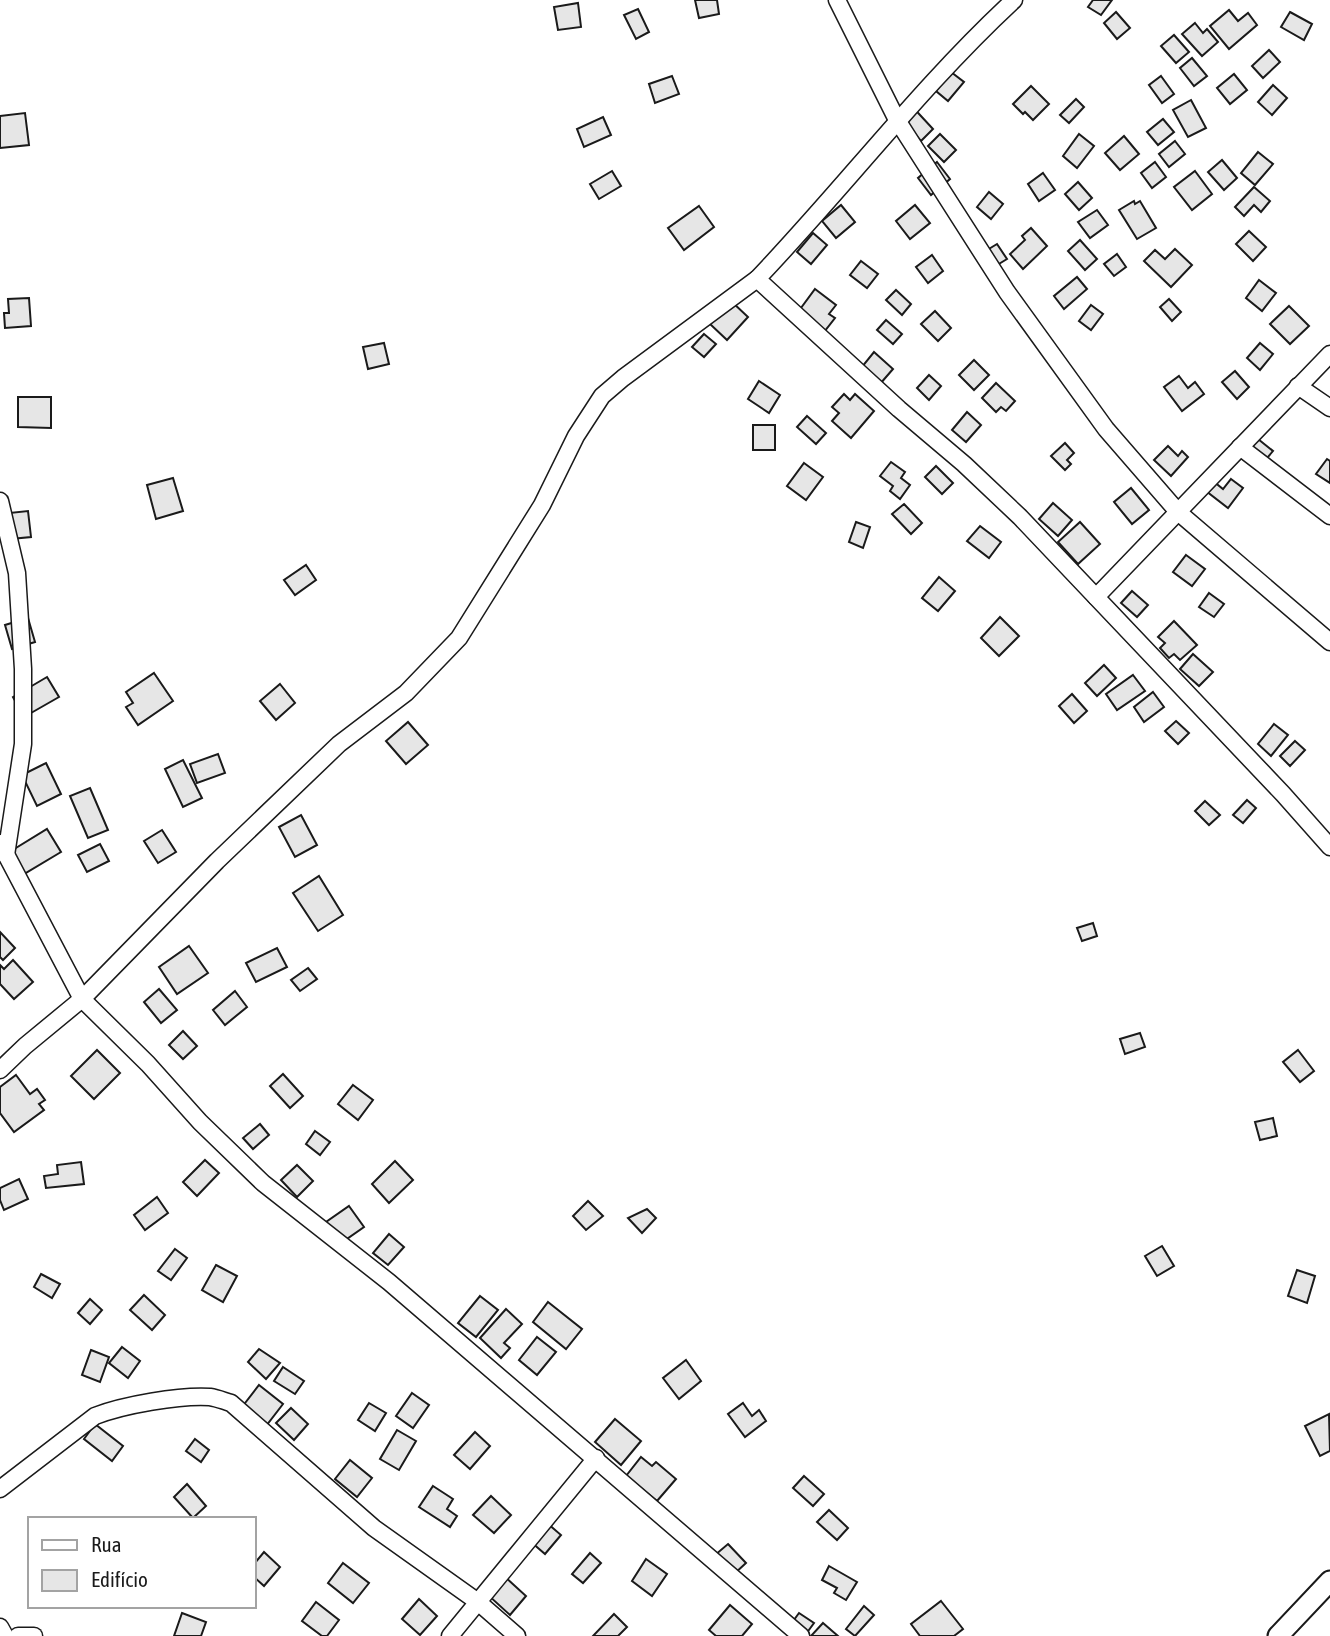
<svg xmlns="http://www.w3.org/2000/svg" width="1330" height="1636" font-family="'Asap Condensed',sans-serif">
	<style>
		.building { fill: #e6e6e6; stroke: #1a1a1a; stroke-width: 2 }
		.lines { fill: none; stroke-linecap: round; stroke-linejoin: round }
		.minor-casing { stroke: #1a1a1a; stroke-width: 19 }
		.tertiary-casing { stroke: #1a1a1a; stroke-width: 23 }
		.minor { stroke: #fff; stroke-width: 16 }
		.tertiary { stroke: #fff; stroke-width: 19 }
	</style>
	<rect width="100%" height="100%" fill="#fff"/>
	<!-- building -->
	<g class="building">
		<polygon points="695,0 717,0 719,14 699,18"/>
		<polygon points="1093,0 1112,0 1101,15 1088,7"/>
		<polygon points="578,3 581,27 558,30 554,7"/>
		<polygon points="638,9 649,32 636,39 624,15"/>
		<polygon points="1229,10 1238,21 1248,13 1257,25 1229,49 1210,26"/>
		<polygon points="1116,12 1130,28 1117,39 1104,23"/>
		<polygon points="1290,12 1312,24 1304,40 1281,27"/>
		<polygon points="1195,23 1203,33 1207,29 1218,42 1202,56 1182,34"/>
		<polygon points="1174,35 1189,52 1176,63 1161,46"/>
		<polygon points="1269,50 1280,62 1263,78 1252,66"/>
		<polygon points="1192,58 1207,76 1194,86 1180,68"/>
		<polygon points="951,72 964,82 948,101 936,91"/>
		<polygon points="1234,74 1247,90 1230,104 1217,88"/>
		<polygon points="672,76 679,94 655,103 649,84"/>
		<polygon points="1161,76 1174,94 1162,103 1149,85"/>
		<polygon points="1273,85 1287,98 1272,115 1258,102"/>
		<polygon points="1031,86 1049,104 1033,120 1025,112 1023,114 1013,104"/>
		<polygon points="1076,99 1084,107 1069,123 1060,115"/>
		<polygon points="1191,100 1206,128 1188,137 1173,110"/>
		<polygon points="908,102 933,129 921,141 896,114"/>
		<polygon points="25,113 29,145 0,148 0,116"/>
		<polygon points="603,117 611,135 584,147 577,129"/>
		<polygon points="1163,119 1174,132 1158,145 1147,132"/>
		<polygon points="940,134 956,150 944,162 928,146"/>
		<polygon points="1079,134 1094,146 1077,168 1063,156"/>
		<polygon points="1124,136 1139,154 1120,170 1105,153"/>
		<polygon points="1175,141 1185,154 1169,167 1159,154"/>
		<polygon points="1258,152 1273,164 1255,185 1241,173"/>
		<polygon points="1222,160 1237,178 1224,190 1208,172"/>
		<polygon points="937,162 950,179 931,195 918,178"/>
		<polygon points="1155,162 1166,177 1152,188 1141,173"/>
		<polygon points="612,171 621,186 599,199 590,184"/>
		<polygon points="1195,171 1212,194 1192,210 1174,187"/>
		<polygon points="1043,173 1055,190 1039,201 1028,184"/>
		<polygon points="1078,182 1092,198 1079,210 1065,194"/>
		<polygon points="1254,187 1270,201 1261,212 1254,205 1244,216 1235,207"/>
		<polygon points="989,192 1003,204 991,219 977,207"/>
		<polygon points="1134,201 1135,204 1140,201 1156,228 1137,239 1119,210"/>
		<polygon points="841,205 855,222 836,238 822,221"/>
		<polygon points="915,205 930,223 910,239 896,221"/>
		<polygon points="699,206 714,227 684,250 668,228"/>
		<polygon points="1097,210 1108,225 1090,238 1078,222"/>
		<polygon points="1031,228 1047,246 1023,269 1010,254 1025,240 1022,236"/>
		<polygon points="1249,231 1266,247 1253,261 1236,244"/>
		<polygon points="813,233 827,245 811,264 797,252"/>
		<polygon points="1080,240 1097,259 1085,270 1068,251"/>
		<polygon points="997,244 1007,259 989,270 979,255"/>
		<polygon points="1175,249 1192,265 1171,287 1144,261 1155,250 1165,259"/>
		<polygon points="1117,254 1126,267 1114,276 1104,264"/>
		<polygon points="932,255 943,271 928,283 916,267"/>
		<polygon points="861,261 878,274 867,288 850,275"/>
		<polygon points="1077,277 1087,289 1064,309 1054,296"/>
		<polygon points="1259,280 1276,293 1262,311 1246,298"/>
		<polygon points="815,289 836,305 829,314 835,318 824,332 798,312"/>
		<polygon points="896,290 911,304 902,315 886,300"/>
		<polygon points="29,298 31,326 5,328 4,313 9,313 8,299"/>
		<polygon points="1169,299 1181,312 1172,321 1160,307"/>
		<polygon points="731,301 748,317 727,340 710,324"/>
		<polygon points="1091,305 1103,314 1091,330 1079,321"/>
		<polygon points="1289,306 1309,326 1290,344 1270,324"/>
		<polygon points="935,311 951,328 938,341 921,324"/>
		<polygon points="886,320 902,334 893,344 877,330"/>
		<polygon points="704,334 716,344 704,357 692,347"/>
		<polygon points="384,343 389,364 368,369 363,347"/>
		<polygon points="1260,343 1273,354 1260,370 1247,358"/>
		<polygon points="874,352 893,369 880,384 861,368"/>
		<polygon points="974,360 989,375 974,390 959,375"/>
		<polygon points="1235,371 1249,387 1237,399 1222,382"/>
		<polygon points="929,375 941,386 929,400 917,388"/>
		<polygon points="1179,376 1188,388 1195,382 1204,394 1182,411 1164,387"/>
		<polygon points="759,381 780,395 769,413 748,399"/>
		<polygon points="996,383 1015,401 1006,411 1001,407 996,412 982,398"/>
		<polygon points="844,394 850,400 855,394 874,411 851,438 832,421 839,413 832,407"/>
		<polygon points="18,397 51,397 51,428 18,427"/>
		<polygon points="967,412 981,425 966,442 952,430"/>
		<polygon points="807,416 826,433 816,444 797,427"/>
		<rect x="753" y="425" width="22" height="25"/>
		<polygon points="1258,439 1273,451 1262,464 1247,451"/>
		<polygon points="1065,443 1074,453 1067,460 1071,464 1065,470 1051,456"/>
		<polygon points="1168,446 1178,456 1182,451 1188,457 1171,476 1154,460"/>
		<polygon points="1327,459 1330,461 1330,483 1316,474"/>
		<polygon points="891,462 905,472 901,478 910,485 900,499 890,491 893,486 880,476"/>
		<polygon points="804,463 823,477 806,500 787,486"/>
		<polygon points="936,466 953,483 942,494 925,477"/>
		<polygon points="173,478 183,511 156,519 147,485"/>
		<polygon points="1231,479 1243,488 1228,508 1206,491 1213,481 1223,489"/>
		<polygon points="1131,488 1149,510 1132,524 1114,502"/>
		<polygon points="1053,503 1072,520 1058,536 1039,519"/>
		<polygon points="904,504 922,523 911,534 892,514"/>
		<polygon points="28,511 31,537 0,540 0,514"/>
		<polygon points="856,522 870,527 863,548 849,542"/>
		<polygon points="1080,522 1100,544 1078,564 1058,542"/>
		<polygon points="980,526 1001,542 989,558 967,541"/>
		<polygon points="1186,555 1205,569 1192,586 1173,572"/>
		<polygon points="306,565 316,580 295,595 284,580"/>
		<polygon points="939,577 955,591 938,611 922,598"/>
		<polygon points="1132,591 1148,605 1137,617 1121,603"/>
		<polygon points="1209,593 1224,604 1214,617 1199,607"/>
		<polygon points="1000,617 1019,636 999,656 981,638"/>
		<polygon points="28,618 35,642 12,649 5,625"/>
		<polygon points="1174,621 1197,645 1180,660 1174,654 1169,658 1160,648 1165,643 1158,637"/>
		<polygon points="1193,654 1213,672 1199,686 1180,669"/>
		<polygon points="1104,665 1116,678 1097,696 1085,683"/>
		<polygon points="154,673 173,701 138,725 126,707 133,703 126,692"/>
		<polygon points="1133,675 1145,691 1117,710 1106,694"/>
		<polygon points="47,677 59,697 24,717 13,697"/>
		<polygon points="280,684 295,703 276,720 260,701"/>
		<polygon points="1153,692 1164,707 1144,722 1134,707"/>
		<polygon points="1072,694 1087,711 1074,723 1059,706"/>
		<polygon points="1176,721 1189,733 1178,744 1165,731"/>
		<polygon points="408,722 428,745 406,764 386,741"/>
		<polygon points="1274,724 1288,735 1271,756 1258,744"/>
		<polygon points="1295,741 1305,750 1290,766 1280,756"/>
		<polygon points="218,754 225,773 197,783 190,764"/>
		<polygon points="183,760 202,798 183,807 165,769"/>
		<polygon points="46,763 61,794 37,806 22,775"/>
		<polygon points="90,788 108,830 88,838 70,796"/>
		<polygon points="1247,800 1256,808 1243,823 1233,815"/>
		<polygon points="1205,801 1220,815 1209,825 1195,811"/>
		<polygon points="301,815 317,845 295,857 279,827"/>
		<polygon points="47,829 61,852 24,874 11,851"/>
		<polygon points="162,830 176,852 158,863 144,841"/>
		<polygon points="100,844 109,861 87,872 78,855"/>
		<polygon points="319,876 343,915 318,931 293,893"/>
		<polygon points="1093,923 1097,936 1082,941 1077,928"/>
		<polygon points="0,932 15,948 3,960 0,957"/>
		<polygon points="189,946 208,973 177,994 159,967"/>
		<polygon points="277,948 287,967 256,982 246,963"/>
		<polygon points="13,960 33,982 14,999 0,984 0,965 4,969"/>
		<polygon points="308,968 317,979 300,991 291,980"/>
		<polygon points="159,989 177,1010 161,1023 144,1002"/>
		<polygon points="235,991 247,1007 225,1025 213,1010"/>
		<polygon points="183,1031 197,1046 183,1059 169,1045"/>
		<polygon points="1140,1033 1145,1047 1125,1054 1120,1039"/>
		<polygon points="97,1050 120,1073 94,1099 71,1076"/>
		<polygon points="1298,1050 1314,1071 1300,1082 1283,1062"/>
		<polygon points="283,1074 303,1096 290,1108 270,1086"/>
		<polygon points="16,1075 30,1094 37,1089 45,1100 39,1104 44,1110 14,1132 0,1113 0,1087"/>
		<polygon points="353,1085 373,1100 358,1120 338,1104"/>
		<polygon points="1273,1118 1277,1136 1260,1140 1255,1122"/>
		<polygon points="260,1124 269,1135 253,1149 243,1138"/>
		<polygon points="315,1131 330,1142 320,1155 306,1144"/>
		<polygon points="205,1160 219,1173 197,1196 183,1182"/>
		<polygon points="395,1161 413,1180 389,1203 372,1184"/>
		<polygon points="81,1162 84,1184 46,1188 44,1176 58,1174 57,1165"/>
		<polygon points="297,1165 313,1181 297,1197 281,1180"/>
		<polygon points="19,1179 28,1199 4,1210 0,1200 0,1188"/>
		<polygon points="157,1197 168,1213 145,1230 134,1215"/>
		<polygon points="588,1201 603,1216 586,1230 573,1216"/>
		<polygon points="349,1206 364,1227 341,1243 326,1222"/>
		<polygon points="647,1209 656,1218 642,1233 628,1218"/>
		<polygon points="389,1234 404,1247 388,1265 373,1253"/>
		<polygon points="1162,1246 1174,1266 1157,1276 1145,1256"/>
		<polygon points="175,1249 187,1258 171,1280 158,1271"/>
		<polygon points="216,1265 237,1276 223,1302 202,1290"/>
		<polygon points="1297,1270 1315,1276 1307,1303 1288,1296"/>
		<polygon points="41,1274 60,1284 52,1298 34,1287"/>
		<polygon points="144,1295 165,1315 152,1330 130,1310"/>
		<polygon points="480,1296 498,1310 476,1337 458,1323"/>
		<polygon points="90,1299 102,1310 90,1324 78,1313"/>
		<polygon points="548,1302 582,1329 566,1349 533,1322"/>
		<polygon points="506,1309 522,1324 504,1343 510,1348 501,1358 480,1338"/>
		<polygon points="537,1337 556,1352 537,1375 519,1360"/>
		<polygon points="122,1347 140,1361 128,1378 109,1363"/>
		<polygon points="259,1349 280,1363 266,1379 248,1362"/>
		<polygon points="91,1350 109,1357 100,1382 82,1375"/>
		<polygon points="686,1360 701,1381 679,1399 663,1378"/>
		<polygon points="283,1367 304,1381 295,1394 274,1381"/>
		<polygon points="259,1385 283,1404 266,1426 242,1407"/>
		<polygon points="412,1393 429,1405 413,1428 396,1416"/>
		<polygon points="369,1403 386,1413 375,1431 358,1420"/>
		<polygon points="743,1403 752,1416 759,1410 766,1421 745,1437 728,1414"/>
		<polygon points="291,1408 308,1424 294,1440 276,1423"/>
		<polygon points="1329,1414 1330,1451 1320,1456 1305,1426"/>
		<polygon points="615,1419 641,1441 621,1465 595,1442"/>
		<polygon points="95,1424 123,1446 112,1461 84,1439"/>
		<polygon points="397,1430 416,1441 399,1470 380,1459"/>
		<polygon points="475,1432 490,1446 470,1469 454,1455"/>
		<polygon points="195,1439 209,1450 201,1462 186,1451"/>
		<polygon points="641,1457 652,1466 656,1462 676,1479 657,1501 626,1476"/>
		<polygon points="350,1460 372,1478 357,1497 335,1479"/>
		<polygon points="804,1476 824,1494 813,1506 793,1488"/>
		<polygon points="187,1484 206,1506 193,1518 174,1497"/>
		<polygon points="433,1486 453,1499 447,1509 457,1516 450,1527 419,1507"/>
		<polygon points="491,1496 511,1515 494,1533 473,1515"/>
		<polygon points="829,1510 848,1528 837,1540 817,1522"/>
		<polygon points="547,1523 561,1535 545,1554 531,1542"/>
		<polygon points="728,1544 746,1563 733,1575 715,1555"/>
		<polygon points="264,1552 280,1567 264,1586 254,1577 254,1564"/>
		<polygon points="590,1553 601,1563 583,1583 572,1574"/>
		<polygon points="646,1559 667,1574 652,1596 632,1581"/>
		<polygon points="343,1563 369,1583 353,1603 328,1583"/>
		<polygon points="829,1566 857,1582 846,1600 834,1593 837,1588 822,1580"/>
		<polygon points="504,1576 526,1596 510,1615 488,1595"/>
		<polygon points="419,1599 437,1616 420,1635 402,1619"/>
		<polygon points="941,1601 963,1629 954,1636 920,1636 911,1624"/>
		<polygon points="316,1602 339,1620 327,1636 322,1636 302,1621"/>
		<polygon points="730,1605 752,1624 742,1636 716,1636 709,1630"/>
		<polygon points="864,1606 874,1615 855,1636 846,1629"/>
		<polygon points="182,1613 206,1622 201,1636 174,1636"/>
		<polygon points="799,1613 814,1623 806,1634 791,1624"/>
		<polygon points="614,1614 627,1627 618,1636 593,1636"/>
		<polygon points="823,1623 838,1636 811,1636"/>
	</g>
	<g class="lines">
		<!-- minor casing -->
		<g class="minor-casing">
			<g id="minor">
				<polyline points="837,0 897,120 1007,292 1106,429 1178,512 1330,642"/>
				<path d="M1014 0C921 86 844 188 757 279L899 409 964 464 1020 517 1283 794 1330 847"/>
				<polyline points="1298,386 1330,408"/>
				<polyline points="1240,447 1330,516"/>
				<polyline points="0,501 17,573 23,669 23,744 6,855"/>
				<polyline points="1096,597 1330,354"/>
				<polyline points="0,843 82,999 148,1064 200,1122 263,1183 389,1282 801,1636"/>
				<polyline points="0,1070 25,1046 82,999 217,861 339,744 406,693 459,638 542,505 576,436 602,396 623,378 757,279"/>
				<path d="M0 1489 95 1416C123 1405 180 1395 210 1397 217 1398 224 1401 231 1403L374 1528 478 1602 517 1636"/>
				<polyline points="0,1627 5,1636"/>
				<polyline points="18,1636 34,1636"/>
				<polyline points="450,1636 596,1458"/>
			</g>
		</g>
		<!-- tertiary casing -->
		<g class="tertiary-casing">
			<polyline id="tertiary" points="1278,1636 1330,1581"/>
		</g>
		<!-- minor -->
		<use href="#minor" class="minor"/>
		<!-- tertiary -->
		<use href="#tertiary" class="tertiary"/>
	</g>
	<!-- legend -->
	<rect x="28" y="1517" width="228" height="91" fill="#ffffff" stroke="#a3a3a3" stroke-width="2"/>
	<rect x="42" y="1540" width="35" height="10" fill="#ffffff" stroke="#a3a3a3" stroke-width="2"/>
	<text x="91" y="1552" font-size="21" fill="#1a1a1a">Rua</text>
	<rect x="42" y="1570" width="35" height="21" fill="#e6e6e6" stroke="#a3a3a3" stroke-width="2"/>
	<text x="91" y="1587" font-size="21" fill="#1a1a1a">Edifício</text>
</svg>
